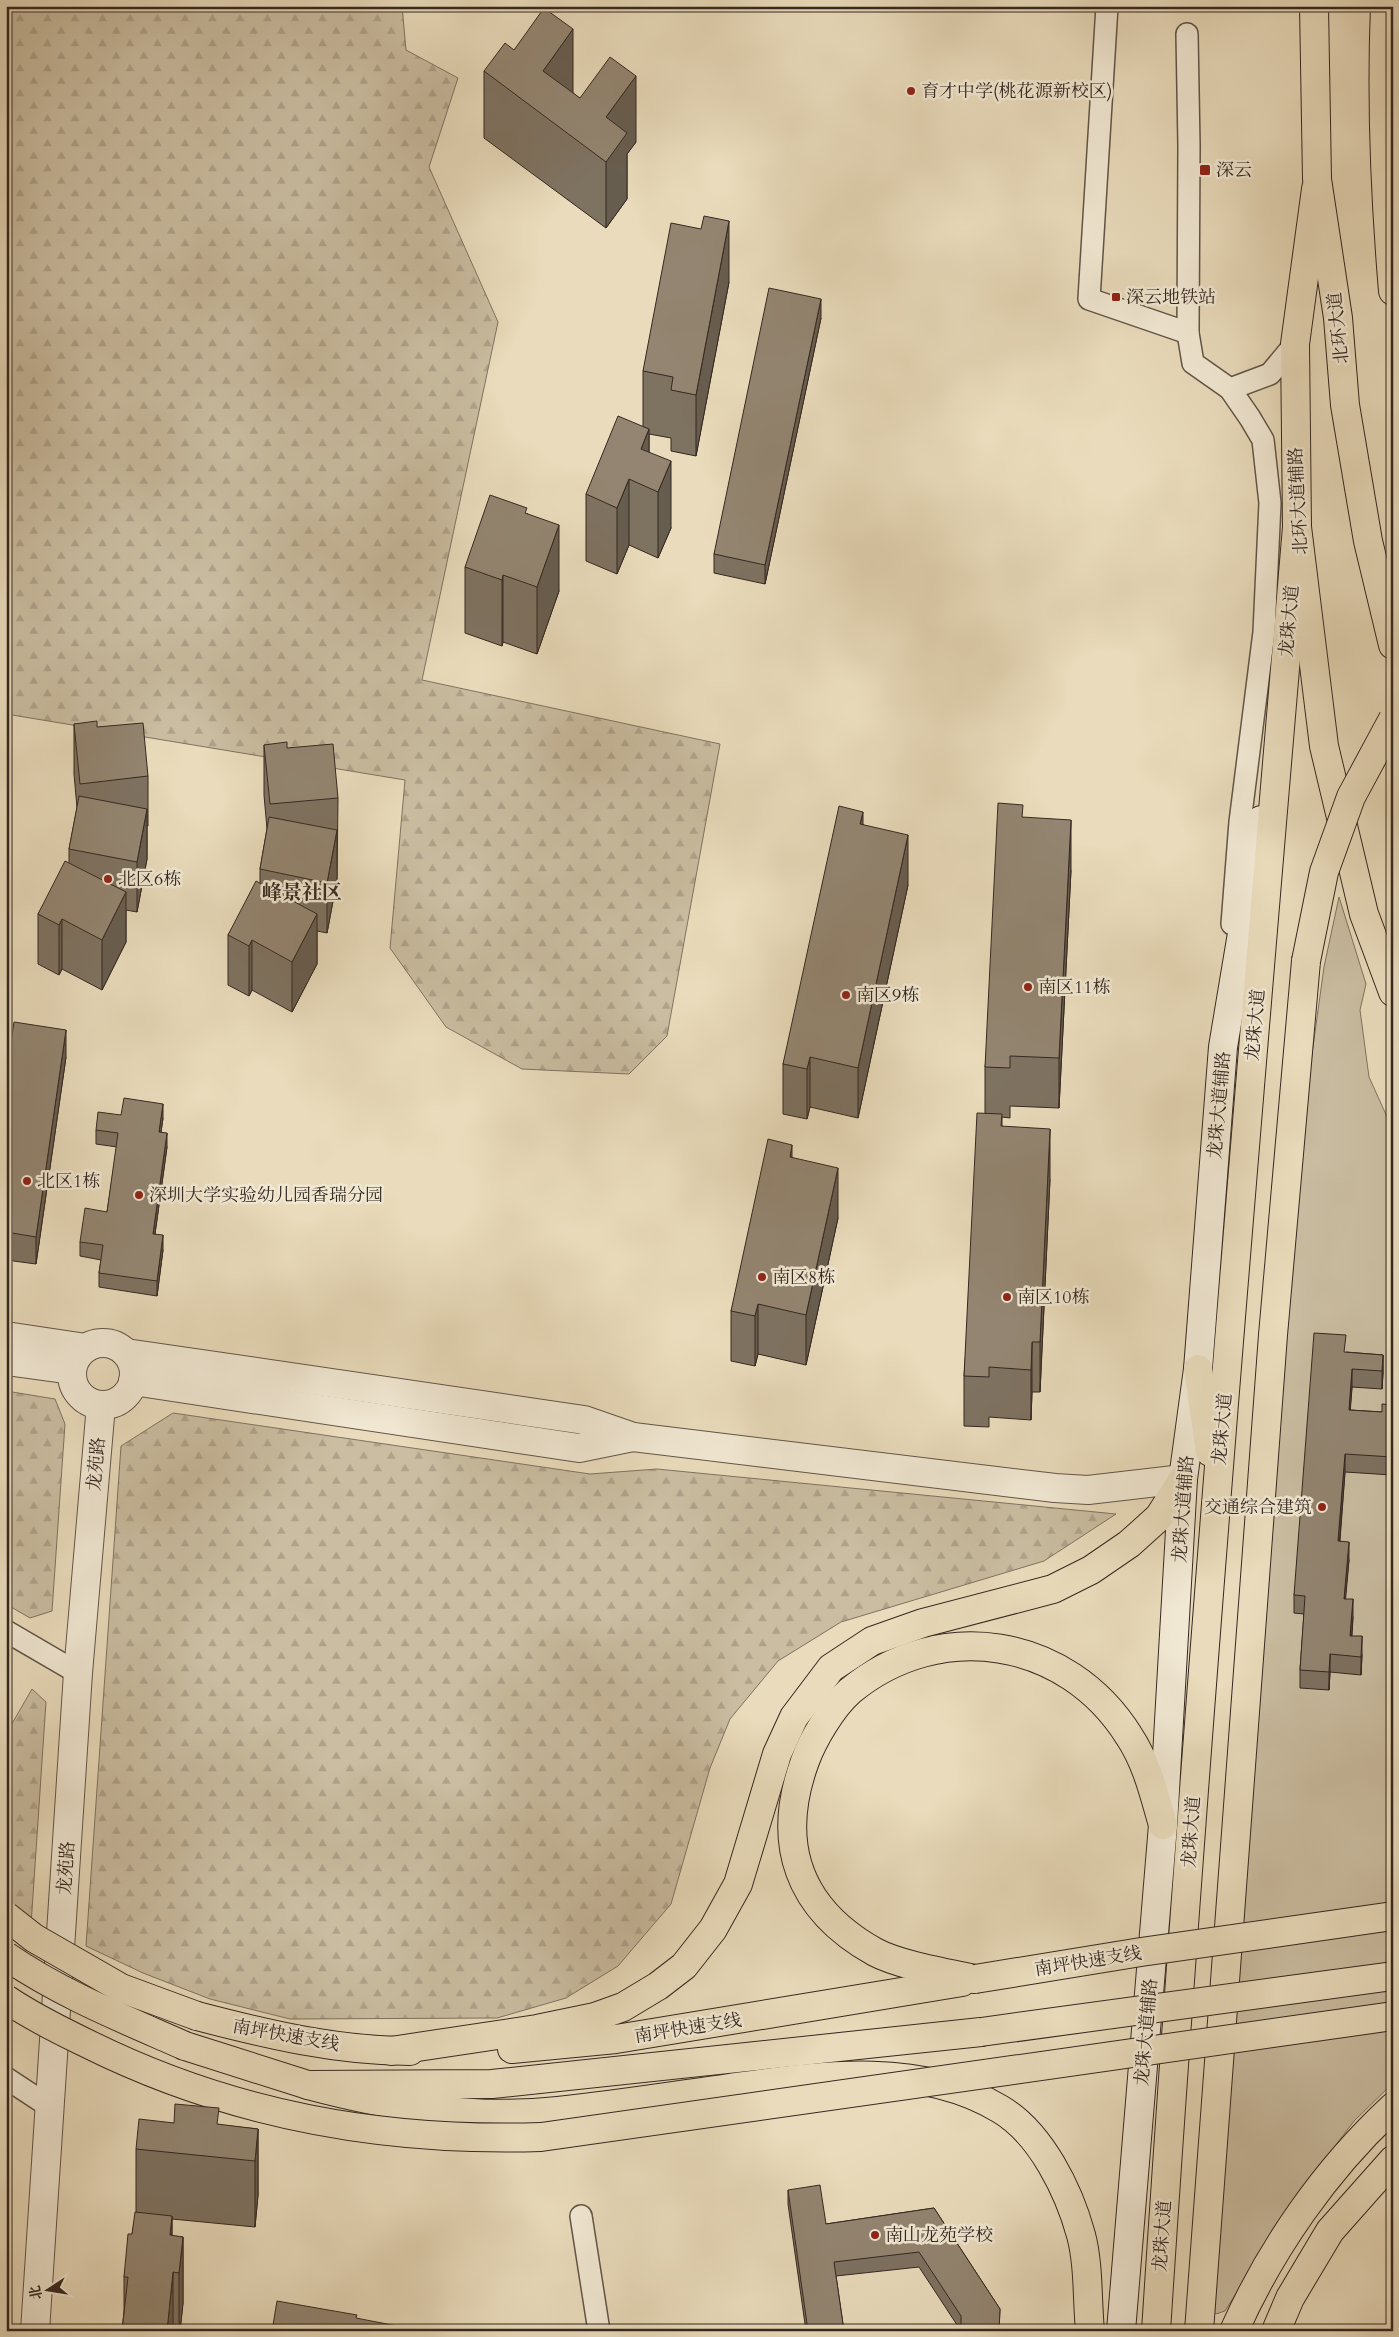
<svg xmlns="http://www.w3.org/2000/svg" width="1399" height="2337" font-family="Cardo,'Noto Serif SC',serif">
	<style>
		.forest { fill: url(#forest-firs); stroke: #807261 }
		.green { fill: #cabda1; stroke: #807261 }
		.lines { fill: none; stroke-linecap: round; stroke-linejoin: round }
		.minor-casing { stroke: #625548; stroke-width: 24 }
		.tertiary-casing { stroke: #625548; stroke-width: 30 }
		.secondary-casing { stroke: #352821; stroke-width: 30 }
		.primary-casing { stroke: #352821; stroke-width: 30 }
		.trunk-casing { stroke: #352821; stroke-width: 30 }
		.minor { stroke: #f1e8d3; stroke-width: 21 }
		.tertiary { stroke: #f1e8d3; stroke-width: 28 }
		.secondary { stroke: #f1e8d3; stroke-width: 28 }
		.primary { stroke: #e9dbbb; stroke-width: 28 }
		.trunk { stroke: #e9dbbb; stroke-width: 28 }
		.primary-bridge-casing { stroke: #352821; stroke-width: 30; stroke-linecap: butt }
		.trunk-bridge-casing { stroke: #352821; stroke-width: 30; stroke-linecap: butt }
		.primary-bridge { stroke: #e9dbbb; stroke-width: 28 }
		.trunk-bridge { stroke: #e9dbbb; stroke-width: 28 }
		.wall { fill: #7e7261; stroke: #352821 }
		.shaded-wall { fill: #675d4f; stroke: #352821 }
		.building { fill: #938571; stroke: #352821 }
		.poi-dot { fill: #8f2418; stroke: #f1e8d3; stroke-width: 2 }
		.labels { text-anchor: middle; stroke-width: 5; stroke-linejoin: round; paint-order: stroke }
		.poi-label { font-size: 18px; fill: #352821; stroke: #f1e8d3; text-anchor: start }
		.street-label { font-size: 18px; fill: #352821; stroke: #f1e8d3 }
		.quarter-label { font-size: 20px; font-weight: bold; fill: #352821; stroke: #f1e8d3 }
	</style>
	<defs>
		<pattern id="forest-firs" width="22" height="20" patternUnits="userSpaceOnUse" patternTransform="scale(1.25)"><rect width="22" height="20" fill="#cabda1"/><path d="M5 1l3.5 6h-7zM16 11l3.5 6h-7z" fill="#aea28a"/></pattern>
	</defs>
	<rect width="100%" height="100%" fill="#e9dbbb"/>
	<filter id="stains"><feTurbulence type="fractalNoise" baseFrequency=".004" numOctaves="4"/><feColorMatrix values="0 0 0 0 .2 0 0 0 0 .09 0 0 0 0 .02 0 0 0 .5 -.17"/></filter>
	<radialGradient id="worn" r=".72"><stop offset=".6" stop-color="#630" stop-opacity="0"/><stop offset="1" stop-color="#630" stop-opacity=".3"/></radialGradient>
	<!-- forest -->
	<g class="forest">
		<polygon points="6,6 402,6 406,50 458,78 429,167 498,322 422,680 720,744 667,1036 629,1074 522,1069 446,1027 390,948 405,780 6,714"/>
		<polygon points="6,1391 55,1399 65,1424 52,1611 30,1618 6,1604"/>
		<polygon points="173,1413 590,1474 657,1469 1116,1514 1044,1561 841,1622 778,1661 730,1719 710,1768 671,1904 618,1966 566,1998 497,2018 290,2019 210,1999 143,1973 86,1946 121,1446"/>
		<polygon points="32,1689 46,1702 31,1925 6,1904 6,1734"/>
	</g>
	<!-- green -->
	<polygon class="green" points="1339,897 1366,984 1360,1010 1369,1077 1393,1130 1393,2083 1354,2121 1297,2196 1225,2311 1216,2314 1208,2308 1305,1105 1324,967"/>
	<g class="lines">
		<!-- minor casing -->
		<g class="minor-casing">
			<g id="minor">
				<polyline points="1107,6 1089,299 1188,333"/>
				<polyline points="1187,34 1189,146 1188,333 1193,363 1230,389 1250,418 1263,440 1270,503 1264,632 1240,822 1232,924"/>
				<polyline points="1230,389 1270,374 1295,344"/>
				<polyline points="6,1631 78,1673"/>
				<polyline points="6,2078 50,2107"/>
				<polyline points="581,2216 599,2331"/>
			</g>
		</g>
		<!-- tertiary casing -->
		<g class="tertiary-casing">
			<g id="tertiary">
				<polyline points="6,1336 86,1348"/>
				<circle cx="103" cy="1374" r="31"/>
				<polyline points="126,1353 584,1420 633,1437 1055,1488 1088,1490 1183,1479"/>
				<polyline points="6,1361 72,1370"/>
				<polyline points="133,1381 579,1448 633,1437"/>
				<polyline points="35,2331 78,1673 101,1405"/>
			</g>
		</g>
		<!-- secondary casing -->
		<g class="secondary-casing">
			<polyline id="secondary" points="1121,2331 1163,1825 1183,1479 1198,1369 1223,1047 1261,820"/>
		</g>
		<!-- primary casing -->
		<g class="primary-casing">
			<g id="primary">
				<polyline points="1316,189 1295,344 1297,527 1324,746 1364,914 1393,992"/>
				<polyline points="1198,1369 1210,1452"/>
				<path d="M1156 2331C1195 1729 1246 1128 1297 527"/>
				<polyline points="1199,2331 1273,1335 1306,961"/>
				<polyline points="1276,2331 1290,2298 1330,2231 1393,2160"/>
			</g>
		</g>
		<!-- trunk casing -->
		<g class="trunk-casing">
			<g id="trunk">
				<polyline points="1314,6 1317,179 1338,318 1345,405 1368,541 1393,645"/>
				<path d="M1385 6C1381 102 1385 196 1393 291"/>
				<path d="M975 1979C947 1973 899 1965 875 1952 798 1909 775 1843 805 1761 813 1739 832 1707 850 1691 939 1617 1067 1637 1129 1736 1147 1763 1154 1794 1163 1825"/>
				<path d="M197 2016C266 2034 337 2051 410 2051"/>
				<polyline points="185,2046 308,2085 492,2084 981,2032"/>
				<polyline points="512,2049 616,2039 962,1982"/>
				<polyline points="391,2051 537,2029 595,2017 623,2007 658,1986 684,1966 713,1929 738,1884 777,1754 794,1717 831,1668 872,1641 923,1623 1053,1589 1091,1570 1129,1544 1159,1517 1183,1479"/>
				<path d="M308 2085C390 2107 473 2120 558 2111 615 2105 672 2096 729 2088 818 2076 919 2060 1000 2109 1041 2133 1069 2191 1081 2235 1089 2265 1087 2300 1090 2331"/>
				<path d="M1234 2331C1271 2248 1326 2169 1393 2107"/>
			</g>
		</g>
		<!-- minor -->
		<use href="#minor" class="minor"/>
		<!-- tertiary -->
		<use href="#tertiary" class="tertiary"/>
		<!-- secondary -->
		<use href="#secondary" class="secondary"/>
		<!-- primary -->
		<use href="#primary" class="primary"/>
		<!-- trunk -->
		<use href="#trunk" class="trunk"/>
		<!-- primary-bridge casing -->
		<g class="primary-bridge-casing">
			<polyline id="primary-bridge" points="1306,961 1324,872 1351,797 1393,719"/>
		</g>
		<!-- trunk-bridge casing -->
		<g class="trunk-bridge-casing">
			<g id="trunk-bridge">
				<polyline points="6,1916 34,1938 121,1988 197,2016"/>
				<path d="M6 1956C61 1994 124 2019 185 2046"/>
				<polyline points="975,1979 1141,1952 1393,1916"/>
				<path d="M6 1999C31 2016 59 2030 86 2043 230 2115 381 2142 541 2137L1393 2016"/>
				<polyline points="981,2032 1393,1976"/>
			</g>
		</g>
		<!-- primary-bridge -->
		<use href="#primary-bridge" class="primary-bridge"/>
		<!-- trunk-bridge -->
		<use href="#trunk-bridge" class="trunk-bridge"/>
	</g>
	<!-- wall -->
	<g class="wall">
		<polygon points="484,71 573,93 636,142 627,154 627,199 606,228 484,138"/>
		<polygon points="729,282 696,456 671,451 671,438 649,434 649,452 671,528 658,558 629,545 617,574 586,561 586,494 643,427 643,371"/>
		<polygon points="821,318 765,584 714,573 714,554"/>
		<polygon points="527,513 559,591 537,654 503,642 502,646 465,633 465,567"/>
		<polygon points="74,724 97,727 148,776 148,826 147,826 147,859 137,912 126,910 126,942 102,990 62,969 59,975 38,964 38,914 69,863 69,849 77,808 74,774"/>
		<polygon points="264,745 287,748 338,798 337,880 327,933 317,931 317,964 292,1012 252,990 249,996 228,985 228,935 260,883 260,869 267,829 264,795"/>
		<polygon points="1023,817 1071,870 1059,1108 1010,1106 1010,1118 1002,1117 1002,1126 1050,1179 1040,1392 1032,1392 1031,1420 989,1417 989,1427 964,1426 964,1376 985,1113 985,1067"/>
		<polygon points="863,824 908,885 858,1118 810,1107 807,1119 783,1114 783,1064"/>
		<polygon points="66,1057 36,1264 6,1260 6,1075"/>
		<polygon points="121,1115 163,1118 161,1132 167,1147 155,1234 163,1250 157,1296 99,1287 99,1273 101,1260 80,1256 80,1242 107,1212 117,1147 96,1144 96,1130"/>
		<polygon points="792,1157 838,1218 806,1365 758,1354 755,1366 731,1361 731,1311"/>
		<polygon points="1346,1352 1383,1355 1383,1373 1382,1389 1352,1387 1350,1410 1382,1412 1393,1405 1392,1475 1345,1472 1340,1541 1349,1560 1345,1599 1353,1617 1352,1636 1362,1655 1361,1675 1330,1672 1329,1690 1300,1688 1300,1670 1304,1614 1294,1613 1294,1595"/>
		<polygon points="174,2123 219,2125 258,2129 258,2195 255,2227 172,2219 172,2236 183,2237 183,2303 180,2331 122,2331 124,2311 124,2277 136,2213 136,2149"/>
		<polygon points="788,2190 826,2224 934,2208 1000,2309 999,2331 961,2331 919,2267 836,2276 844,2331 806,2331 788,2204"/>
	</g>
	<!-- shaded-wall -->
	<g class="shaded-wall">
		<polygon points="573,29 573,95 543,71"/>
		<polygon points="636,76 636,142 627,154 627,199 606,228 606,117"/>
		<polygon points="729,221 729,282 696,456 696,395"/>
		<polygon points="821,299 821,318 765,584 765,565"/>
		<polygon points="649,429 649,488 641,449"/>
		<polygon points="671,461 671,528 658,558 658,492"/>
		<polygon points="629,479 629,545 617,574 617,508"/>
		<polygon points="559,525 559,591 537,654 537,587"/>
		<polygon points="503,575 503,642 502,646 502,580"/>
		<polygon points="147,809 147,859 137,912 137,862"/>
		<polygon points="863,812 863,862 860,824"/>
		<polygon points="1071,820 1071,870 1059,1108 1059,1058"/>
		<polygon points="337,830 337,880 327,933 327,883"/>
		<polygon points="908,835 908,885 858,1118 858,1068"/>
		<polygon points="126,892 126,942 102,990 102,940"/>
		<polygon points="317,914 317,964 292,1012 292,962"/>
		<polygon points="62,919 62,969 59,975 59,925"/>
		<polygon points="252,940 252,990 249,996 249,946"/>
		<polygon points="66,1030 66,1057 36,1264 36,1237"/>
		<polygon points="810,1057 810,1107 807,1119 807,1069"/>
		<polygon points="163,1104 163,1118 159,1146 159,1132"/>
		<polygon points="1050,1129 1050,1179 1040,1392 1040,1342"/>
		<polygon points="167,1133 167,1147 153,1248 153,1234"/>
		<polygon points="792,1145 792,1195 790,1157"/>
		<polygon points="838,1168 838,1218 806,1365 806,1315"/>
		<polygon points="163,1235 163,1250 157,1296 157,1281"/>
		<polygon points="758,1304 758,1354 755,1366 755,1316"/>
		<polygon points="1032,1342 1032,1392 1031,1420 1031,1370"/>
		<polygon points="1383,1355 1383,1373 1382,1389 1382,1371"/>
		<polygon points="1352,1369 1352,1387 1349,1428 1349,1410"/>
		<polygon points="1393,1450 1393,1468 1392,1475 1392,1457"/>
		<polygon points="1345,1454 1345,1472 1338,1559 1338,1541"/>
		<polygon points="1349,1542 1349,1560 1344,1617 1344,1599"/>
		<polygon points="1353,1599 1353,1617 1350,1654 1350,1636"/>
		<polygon points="1362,1636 1362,1655 1361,1675 1361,1657"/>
		<polygon points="1330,1654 1330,1672 1329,1690 1329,1672"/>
		<polygon points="258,2129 258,2195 255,2227 255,2161"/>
		<polygon points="172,2216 172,2282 170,2235"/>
		<polygon points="183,2237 183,2303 180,2331 179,2331 179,2273"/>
		<polygon points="173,2272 173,2331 167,2331"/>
	</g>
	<!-- building -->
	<g class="building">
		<polygon points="544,8 573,29 543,71 580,98 610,57 636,76 606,117 627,133 606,162 484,71 505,43 514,50"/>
		<polygon points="704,216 729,221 696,395 671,390 673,377 643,371 671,223 701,229"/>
		<polygon points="769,288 821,299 765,565 714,554"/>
		<polygon points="618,416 649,429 641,449 671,461 658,492 629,479 617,508 586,494"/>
		<polygon points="490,495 527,508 525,513 559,525 537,587 503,575 502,580 465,567"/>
		<polygon points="97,721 97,727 143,723 148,776 80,784 74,724"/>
		<polygon points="287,742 287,748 333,744 338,798 270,804 264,745"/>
		<polygon points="79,796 147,809 137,862 69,849"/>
		<polygon points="998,803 1023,805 1022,817 1071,820 1059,1058 1010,1056 1010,1068 985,1067"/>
		<polygon points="839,806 863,812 860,824 908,835 858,1068 810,1057 807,1069 783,1064"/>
		<polygon points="269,817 337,830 327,883 260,869"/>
		<polygon points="65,861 126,892 102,940 62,919 59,925 38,914"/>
		<polygon points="256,881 317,914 292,962 252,940 249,946 228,935"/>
		<polygon points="14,1022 66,1030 36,1237 6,1232 6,1075"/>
		<polygon points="124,1098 163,1104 159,1132 167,1133 153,1234 163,1235 157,1281 99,1273 103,1245 80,1242 85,1208 107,1212 118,1133 96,1130 98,1112 121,1115"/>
		<polygon points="977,1113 1002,1114 1001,1126 1050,1129 1040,1342 1032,1342 1031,1370 989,1367 989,1377 964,1376"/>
		<polygon points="768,1139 792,1145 790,1157 838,1168 806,1315 758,1304 755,1316 731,1311"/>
		<polygon points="1314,1333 1346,1335 1344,1352 1383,1355 1382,1371 1352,1369 1349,1410 1382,1412 1382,1404 1393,1405 1392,1457 1345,1454 1338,1541 1349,1542 1344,1599 1353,1599 1350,1636 1362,1636 1361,1657 1330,1654 1329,1672 1300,1670 1305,1596 1294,1595"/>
		<polygon points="175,2104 219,2108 217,2124 258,2129 255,2161 136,2149 139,2119 174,2123"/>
		<polygon points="820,2185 826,2224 934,2208 1000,2309 999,2331 961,2331 961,2316 919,2252 834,2262 844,2331 808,2331 788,2190"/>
		<polygon points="135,2212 172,2216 170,2235 183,2237 179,2273 173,2272 167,2331 122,2331 128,2277 124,2277 128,2234 132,2234"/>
		<polygon points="277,2301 357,2315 356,2318 423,2331 272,2331"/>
	</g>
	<!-- markers -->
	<g class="poi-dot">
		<circle cx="911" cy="91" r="5"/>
		<rect x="1199" y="164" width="12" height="12" rx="2.5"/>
		<rect x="1111" y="292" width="10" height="10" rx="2.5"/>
		<circle cx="108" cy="879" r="5"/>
		<circle cx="1028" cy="987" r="5"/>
		<circle cx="846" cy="995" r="5"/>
		<circle cx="27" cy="1181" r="5"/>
		<circle cx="139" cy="1195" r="5"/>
		<circle cx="762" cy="1277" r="5"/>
		<circle cx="1007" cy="1297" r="5"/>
		<circle cx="1322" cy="1507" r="5"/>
		<circle cx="875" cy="2235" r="5"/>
	</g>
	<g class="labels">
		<!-- poi labels -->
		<g class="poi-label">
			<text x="921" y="97">育才中学(桃花源新校区)</text>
			<text x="1216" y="176">深云</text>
			<text x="1126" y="303">深云地铁站</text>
			<text x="118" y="885">北区6栋</text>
			<text x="1038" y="993">南区11栋</text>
			<text x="856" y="1001">南区9栋</text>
			<text x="37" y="1187">北区1栋</text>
			<text x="149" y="1201">深圳大学实验幼儿园香瑞分园</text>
			<text x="772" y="1283">南区8栋</text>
			<text x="1017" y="1303">南区10栋</text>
			<text x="1312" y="1513" text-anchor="end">交通综合建筑</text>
			<text x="885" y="2241">南山龙苑学校</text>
		</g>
		<!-- street labels -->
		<g class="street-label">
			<text transform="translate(1338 328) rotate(-96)" y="6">北环大道</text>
			<text transform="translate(1298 501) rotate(-93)" y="6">北环大道辅路</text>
			<text transform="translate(1289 621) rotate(-85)" y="6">龙珠大道</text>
			<text transform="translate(1255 1025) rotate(-85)" y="6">龙珠大道</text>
			<text transform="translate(1219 1105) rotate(-85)" y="6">龙珠大道辅路</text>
			<text transform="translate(1222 1429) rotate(-85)" y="6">龙珠大道</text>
			<text transform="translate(96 1464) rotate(-85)" y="6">龙苑路</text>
			<text transform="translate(1183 1509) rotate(-86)" y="6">龙珠大道辅路</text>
			<text transform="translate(1191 1832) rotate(-86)" y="6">龙珠大道</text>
			<text transform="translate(66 1868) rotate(-86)" y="6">龙苑路</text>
			<text transform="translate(1088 1961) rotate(-9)" y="6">南坪快速支线</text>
			<text transform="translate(688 2028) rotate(-9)" y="6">南坪快速支线</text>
			<text transform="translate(1146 2032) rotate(-85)" y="6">龙珠大道辅路</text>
			<text transform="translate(286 2035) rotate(10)" y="6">南坪快速支线</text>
			<text transform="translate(1162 2236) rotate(-86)" y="6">龙珠大道</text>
		</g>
		<!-- quarter labels -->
		<g class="quarter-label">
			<text x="302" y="899">峰景社区</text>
		</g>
	</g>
	<!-- margin -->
	<rect width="1399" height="2337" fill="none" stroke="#e9dbbb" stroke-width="25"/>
	<rect x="8" y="8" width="1384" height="2322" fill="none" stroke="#352821" stroke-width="2.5"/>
	<rect x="12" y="12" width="1374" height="2312" fill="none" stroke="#352821"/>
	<!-- north arrow -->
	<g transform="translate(48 2290) rotate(258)" stroke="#f1e8d3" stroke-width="4" paint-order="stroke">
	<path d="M0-4L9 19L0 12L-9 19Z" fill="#352821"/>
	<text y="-8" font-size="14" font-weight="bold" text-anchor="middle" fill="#352821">北</text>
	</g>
	<rect width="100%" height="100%" filter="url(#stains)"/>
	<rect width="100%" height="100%" fill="url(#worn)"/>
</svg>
